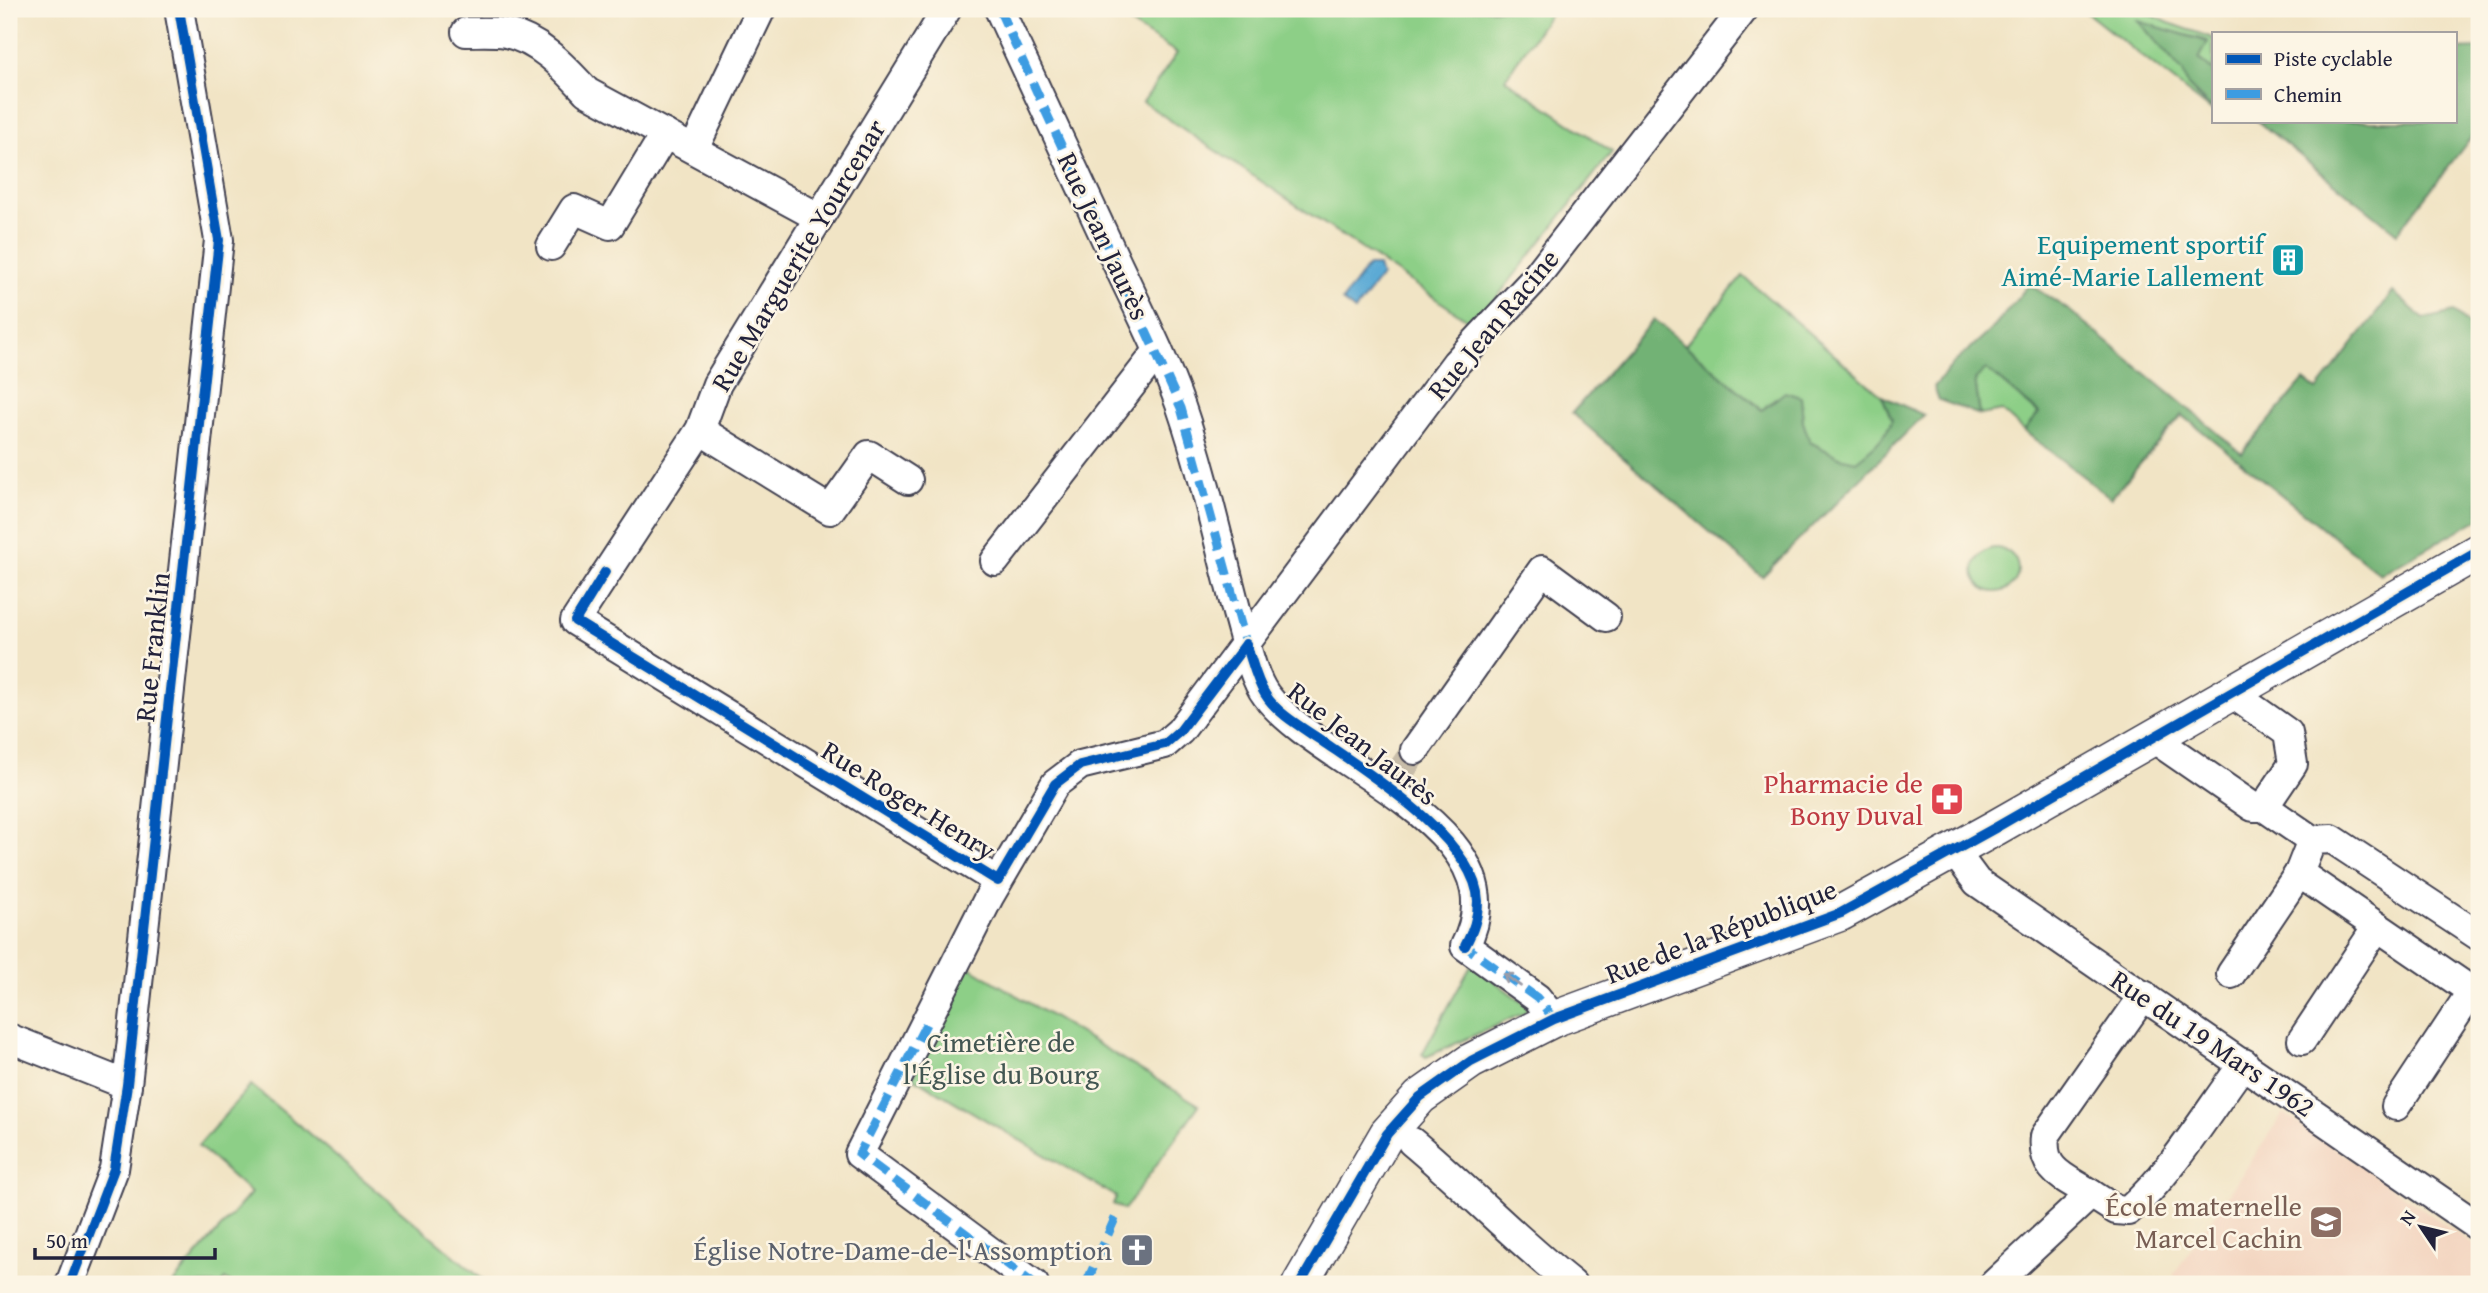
<svg xmlns="http://www.w3.org/2000/svg" width="2488" height="1293" font-family="'Gentium Book Plus',serif">
	<style>
		.built { fill: #f3d4bf }
		.green { fill: #8dcf87; stroke: #587861; stroke-width: 2 }
		.forest { fill: #72b274; stroke: #4a6a58; stroke-width: 2 }
		.water { fill: #5baad5; stroke: #3e6688; stroke-width: 2 }
		.lines { fill: none; stroke-linecap: round; stroke-linejoin: round }
		.minor-tunnel { stroke: #c8bda9; stroke-width: 28; stroke-dasharray: 28 14; stroke-linecap: butt }
		.minor-casing { stroke: #413f50; stroke-width: 32 }
		.tertiary-casing { stroke: #413f50; stroke-width: 38 }
		.minor { stroke: #fff; stroke-width: 28 }
		.tertiary { stroke: #fff; stroke-width: 35 }
		.quiet { stroke: #3c9ce2; stroke-width: 9; stroke-dasharray: 18 9; stroke-linecap: butt }
		.cycleway-casing { stroke: #fcf5e5; stroke-width: 15 }
		.cycleway { stroke: #0057b8; stroke-width: 10 }
		.oneway { stroke: #9c9ca7 }
		.labels { text-anchor: middle; stroke-width: 5; stroke-linejoin: round; paint-order: stroke }
		.street-label { font-size: 28px; fill: #22223b; stroke: #fcf5e5 }
		.culture-label { font-size: 28px; fill: #0d838f; stroke: #fcf5e5; text-anchor: end }
		.health-label { font-size: 28px; fill: #be3a42; stroke: #fcf5e5; text-anchor: end }
		.park-label { font-size: 28px; fill: #425652; stroke: #fcf5e5 }
		.education-label { font-size: 28px; fill: #785e54; stroke: #fcf5e5; text-anchor: end }
		.worship-label { font-size: 28px; fill: #5b616d; stroke: #fcf5e5; text-anchor: end }
	</style>
	<rect width="100%" height="100%" fill="#fcf5e5"/>
	<filter id="ink" filterUnits="userSpaceOnUse"><feTurbulence type="fractalNoise" baseFrequency=".0143" numOctaves="2"/><feDisplacementMap in="SourceGraphic" scale="14" xChannelSelector="R" yChannelSelector="G"/><feConvolveMatrix kernelMatrix="1 2 1 2 8 2 1 2 1" color-interpolation-filters="sRGB"/></filter>
	<filter id="wash" filterUnits="userSpaceOnUse"><feTurbulence type="fractalNoise" baseFrequency=".00686" numOctaves="4" result="noise"/><feDisplacementMap in="SourceGraphic" scale="28" xChannelSelector="R" yChannelSelector="G"/><feGaussianBlur stdDeviation="1.57" result="paint"/><feColorMatrix in="noise" values="0 0 0 0 0 0 0 0 0 0 0 0 0 0 0 0 0 1.4 0 .05"/><feComposite in="paint" operator="in"/></filter>
	<g filter="url(#wash)">
		<rect width="100%" height="100%" fill="#f1e4c5"/>
		<!-- built -->
		<polygon class="built" points="2284,1113 2479,1248 2479,1273 2473,1284 2187,1284 2173,1275"/>
		<!-- green -->
		<g class="green">
			<polygon points="1107,9 1553,9 1505,79 1612,152 1475,325 1143,102 1177,53"/>
			<polygon points="2082,9 2139,9 2169,23 2213,38 2213,71 2199,59 2208,41 2139,22 2183,72 2188,86 2213,112"/>
			<path d="M1743 276 1882 396 1892 420C1885 439 1871 449 1856 462L1839 457 1810 443 1803 422 1801 397 1775 398 1762 410 1685 345Z"/>
			<polygon points="1986,369 2039,414 2024,431 2002,411 1980,415 1975,380"/>
			<circle cx="1996" cy="570" r="22"/>
			<polygon points="961,962 1199,1105 1124,1210 1113,1204 1116,1197 913,1077"/>
			<polygon points="1472,964 1527,1006 1526,1012 1426,1057 1422,1054"/>
			<polygon points="251,1085 488,1284 232,1284 225,1279 222,1284 172,1284 251,1193 198,1146"/>
		</g>
		<!-- forest -->
		<g class="forest">
			<polygon points="2138,21 2208,42 2199,59 2213,71 2213,110 2188,86 2183,72"/>
			<polygon points="2479,48 2479,127 2397,233 2257,121 2455,121 2455,49"/>
			<polygon points="2029,284 2070,311 2242,453 2304,380 2317,390 2393,292 2424,319 2454,312 2479,334 2479,519 2380,574 2182,415 2111,498 2024,431 2039,413 1986,369 1975,380 1980,415 1939,400 1934,387 1953,364 1995,326"/>
			<path d="M1654 319 1762 410 1785 392 1801 397 1803 422 1810 442 1839 457 1856 461C1871 449 1885 439 1892 420L1882 396 1924 415 1762 577 1572 413Z"/>
		</g>
		<!-- water -->
		<polygon class="water" points="1368,266 1378,266 1381,276 1355,311 1342,301"/>
	</g>
	<g filter="url(#ink)">
		<g class="lines">
			<!-- minor-tunnel -->
			<polyline class="minor-tunnel" points="1399,774 1415,750"/>
			<!-- minor casing -->
			<g class="minor-casing">
				<g id="minor">
					<polyline points="947,9 717,384 700,430 575,621 998,881"/>
					<path d="M999 9C1037 91 1075 174 1114 257 1137 306 1163 356 1181 407 1204 474 1219 545 1237 613 1244 636 1252 677 1266 695 1318 767 1526 828 1465 946L1537 998 1554 1019"/>
					<path d="M466 32C479 32 494 31 506 33 540 40 565 68 587 92L818 217"/>
					<polyline points="694,149 761,9"/>
					<polyline points="551,246 574,209 610,225 665,134"/>
					<polyline points="700,430 830,510 869,455 908,480"/>
					<polyline points="995,561 1158,351"/>
					<polyline points="2230,692 2288,733 2293,764 2264,807"/>
					<polyline points="2153,738 2253,807 2264,807 2312,840 2332,839 2479,936"/>
					<polyline points="1415,750 1542,570 1606,617"/>
					<polyline points="2312,840 2299,873 2479,996"/>
					<polyline points="1954,851 1977,882 2479,1227"/>
					<polyline points="2231,974 2299,873"/>
					<polyline points="9,1038 127,1085"/>
					<polyline points="2302,1040 2377,927"/>
					<polyline points="2396,1106 2472,991"/>
					<path d="M1412 1142C1467 1188 1516 1240 1572 1284"/>
					<path d="M2091 1194 2116 1210 2128 1211C2172 1173 2208 1111 2244 1063"/>
					<polyline points="70,1284 114,1169 127,1085 219,240 179,9"/>
					<polyline points="1034,1284 859,1154 989,897 1055,784 1080,765 1165,744 1180,731 1456,363 1532,282 1744,9"/>
					<path d="M1994 1284 2091 1194C2065 1177 2041 1172 2045 1136L2144 995"/>
				</g>
			</g>
			<!-- tertiary casing -->
			<g class="tertiary-casing">
				<polyline id="tertiary" points="1300,1284 1387,1134 1420,1097 1471,1061 1554,1019 1841,913 1995,828 2479,551"/>
			</g>
			<!-- minor -->
			<use href="#minor" class="minor"/>
			<!-- tertiary -->
			<use href="#tertiary" class="tertiary"/>
			<!-- quiet -->
			<g class="quiet">
				<polyline points="999,9 1181,408 1248,650"/>
				<polyline points="1468,940 1465,946 1537,998 1554,1019"/>
				<polyline points="926,1024 859,1154 1034,1284"/>
				<polyline points="1086,1284 1117,1214"/>
			</g>
			<!-- cycleway casing -->
			<g class="cycleway-casing">
				<g id="cycleway">
					<polyline points="605,572 575,621 998,881 1055,784 1080,765 1165,744 1180,731 1246,644"/>
					<path d="M1246 644C1252 660 1256 680 1265 694 1277 714 1303 728 1322 741 1368 773 1476 841 1478 901 1478 918 1473 931 1465 946"/>
					<polyline points="70,1284 114,1169 127,1085 219,240 179,9"/>
					<polyline points="1300,1284 1387,1134 1420,1097 1471,1061 1554,1019 1841,913 1995,828 2479,551"/>
				</g>
			</g>
			<!-- cycleway -->
			<use href="#cycleway" class="cycleway"/>
		</g>
		<!-- one-way arrows -->
		<defs><path id="oneway-shaft" d="M-6 0H5M1.5-3L5.5 0L1.5 3" fill="none" stroke-width="1.6" stroke-linecap="round" stroke-linejoin="round" transform="scale(1.75)"/></defs>
		<use class="oneway" href="#oneway-shaft" transform="translate(1512 980) rotate(-144)"/>
	</g>
	<!-- icons -->
	<defs>
		<g id="building-square" transform="scale(1.75)"><rect x="-9" y="-9" width="18" height="18" rx="4" fill="#0f9aa8" stroke="#fcf5e5"/><path d="M-4-6H4V6H1V3H-1V6H-4ZM-2.5-4.3h1.7v1.8h-1.7ZM.8-4.3h1.7v1.8H.8ZM-2.5-1h1.7V.8h-1.7ZM.8-1h1.7V.8H.8Z" fill="#fff"/></g>
		<g id="pharmacy-square" transform="scale(1.75)"><rect x="-9" y="-9" width="18" height="18" rx="4" fill="#e0444e" stroke="#fcf5e5"/><path d="M-2-6h4v4h4v4h-4v4h-4v-4h-4v-4h4Z" fill="#fff"/></g>
		<g id="school-square" transform="scale(1.75)"><rect x="-9" y="-9" width="18" height="18" rx="4" fill="#8d6e63" stroke="#fcf5e5"/><path d="M0-5L7-2L0 1L-7-2ZM-4 1L0 2.5L4 1V4Q0 6-4 4Z" fill="#fff"/></g>
		<g id="church-square" transform="scale(1.75)"><rect x="-9" y="-9" width="18" height="18" rx="4" fill="#6b7280" stroke="#fcf5e5"/><path d="M-1.2-6h2.4v3.5h3.3v2.4h-3.3V6h-2.4V-.1h-3.3v-2.4h3.3Z" fill="#fff"/></g>
	</defs>
	<g fill-rule="evenodd">
		<use href="#building-square" x="2288" y="260"/>
		<use href="#pharmacy-square" x="1947" y="799"/>
		<use href="#school-square" x="2326" y="1222"/>
		<use href="#church-square" x="1137" y="1250"/>
	</g>
	<g class="labels">
		<!-- street labels -->
		<g class="street-label">
			<text transform="translate(1104 236) rotate(65)" y="10">Rue Jean Jaurès</text>
			<text transform="translate(798 255) rotate(-59)" y="10">Rue Marguerite Yourcenar</text>
			<text transform="translate(1493 324) rotate(-50)" y="10">Rue Jean Racine</text>
			<text transform="translate(152 647) rotate(-84)" y="10">Rue Franklin</text>
			<text transform="translate(1363 743) rotate(38)" y="10">Rue Jean Jaurès</text>
			<text transform="translate(909 800) rotate(32)" y="10">Rue Roger Henry</text>
			<text transform="translate(1721 931) rotate(-21)" y="10">Rue de la République</text>
			<text transform="translate(2213 1043) rotate(34)" y="10">Rue du 19 Mars 1962</text>
		</g>
		<!-- culture labels -->
		<g class="culture-label">
			<text x="2264" y="254">Equipement sportif<tspan x="2264" dy="32">Aimé-Marie Lallement</tspan></text>
		</g>
		<!-- health labels -->
		<g class="health-label">
			<text x="1923" y="793">Pharmacie de<tspan x="1923" dy="32">Bony Duval</tspan></text>
		</g>
		<!-- park labels -->
		<g class="park-label">
			<text x="1001" y="1052">Cimetière de<tspan x="1001" dy="32">l'Église du Bourg</tspan></text>
		</g>
		<!-- education labels -->
		<g class="education-label">
			<text x="2302" y="1216">École maternelle<tspan x="2302" dy="32">Marcel Cachin</tspan></text>
		</g>
		<!-- worship labels -->
		<g class="worship-label">
			<text x="1112" y="1260">Église Notre-Dame-de-l'Assomption</text>
		</g>
	</g>
	<!-- margin -->
	<rect width="2488" height="1293" fill="none" stroke="#fcf5e5" stroke-width="35"/>
	<!-- legend -->
	<rect x="2212" y="32" width="245" height="91" fill="#fcf5e5" stroke="#a5a1a1" stroke-width="2"/>
	<rect x="2226" y="54" width="35" height="10" fill="#0057b8" stroke="#a5a1a1" stroke-width="2"/>
	<text x="2274" y="66" font-size="21" fill="#22223b">Piste cyclable</text>
	<rect x="2226" y="89" width="35" height="10" fill="#3c9ce2" stroke="#a5a1a1" stroke-width="2"/>
	<text x="2274" y="102" font-size="21" fill="#22223b">Chemin</text>
	<!-- north arrow -->
	<g transform="translate(2421 1227) rotate(305)" stroke="#fcf5e5" stroke-width="5" paint-order="stroke">
	<path d="M0-5L12 26L0 18L-12 26Z" fill="#22223b"/>
	<text y="-10" font-size="19" font-weight="bold" text-anchor="middle" fill="#22223b">N</text>
	</g>
	<!-- scale -->
	<path d="M35 1248v10h180v-10" fill="none" stroke="#22223b" stroke-width="3.5"/>
	<text x="46" y="1248" font-size="21" fill="#22223b" stroke="#fcf5e5" stroke-width="5" paint-order="stroke">50 m</text>
</svg>
